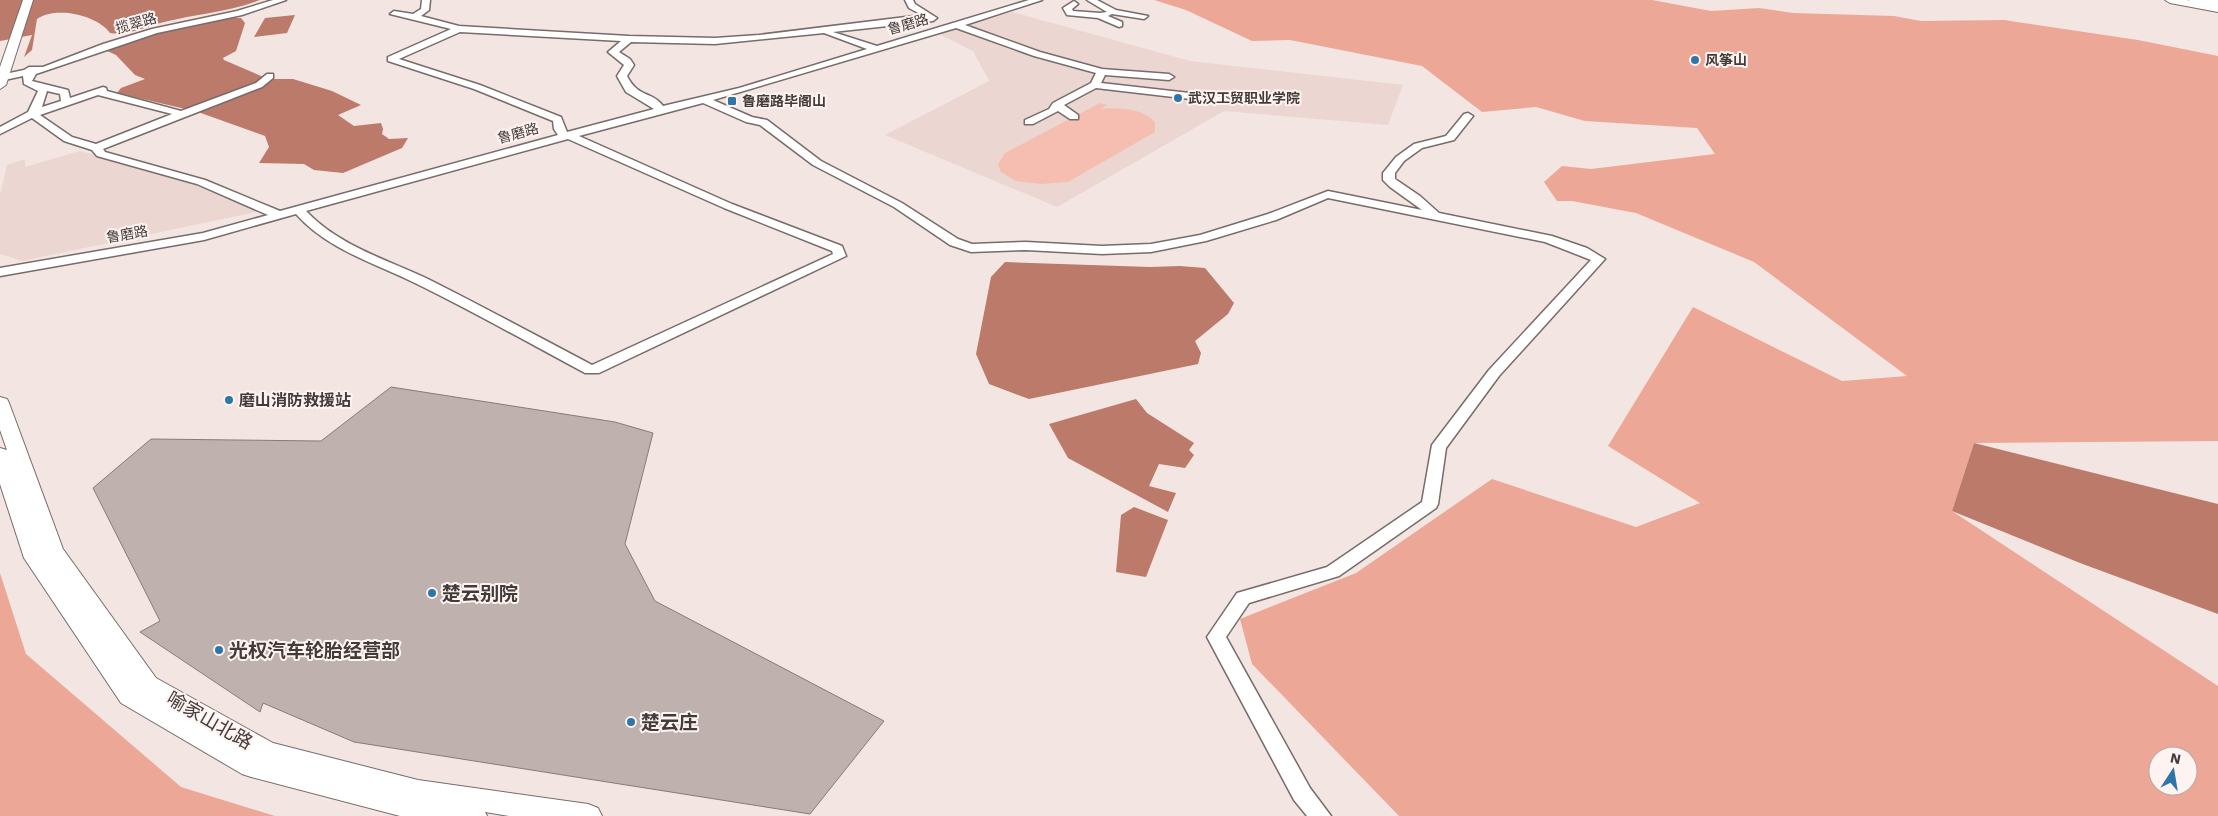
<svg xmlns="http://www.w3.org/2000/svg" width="2218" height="816" font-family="'Work Sans','Noto Sans SC',sans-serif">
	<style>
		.built { fill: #ebd6d1 }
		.green { fill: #f5beb1 }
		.forest { fill: #eda797; fill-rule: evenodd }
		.water { fill: #bc7a6a }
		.building { fill: #beb1ae; stroke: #877b79 }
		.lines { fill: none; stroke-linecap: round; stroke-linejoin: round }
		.minor-casing { stroke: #776c69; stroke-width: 3 }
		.major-casing { stroke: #776c69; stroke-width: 2 }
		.highway-casing { stroke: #776c69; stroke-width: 3 }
		.minor { fill: #fff; fill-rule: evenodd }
		.major { fill: #fff; fill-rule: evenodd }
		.highway { fill: #fff; fill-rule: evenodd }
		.poi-dot { fill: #2d76aa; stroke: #fef3f1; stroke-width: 2 }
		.labels { text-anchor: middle; stroke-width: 4; stroke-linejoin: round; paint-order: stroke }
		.far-street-label { font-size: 14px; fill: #413c3a; stroke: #fef3f1 }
		.far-poi-label { font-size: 14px; font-weight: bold; fill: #413c3a; stroke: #fef3f1; text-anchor: start }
		.poi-label { font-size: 16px; font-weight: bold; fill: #413c3a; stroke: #fef3f1; text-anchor: start }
		.near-poi-label { font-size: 19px; font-weight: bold; fill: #413c3a; stroke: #fef3f1; text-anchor: start }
		.near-street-label { font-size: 19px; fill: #413c3a; stroke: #fef3f1 }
	</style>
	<rect width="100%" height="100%" fill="#f3e5e2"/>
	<!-- built -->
	<g class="built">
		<polygon points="1012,12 1190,61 1403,85 1388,125 1224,111 1057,207 885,135 989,81 973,51 937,33"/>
		<polygon points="80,151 184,177 256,212 22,261 0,254 0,195 7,165 25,159 25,167"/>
	</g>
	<!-- green -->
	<path class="green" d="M1100 103 1107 105 1101 109C1119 108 1142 108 1155 122V132L1068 182 1041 184 1016 181 1001 172 998 164 1005 153Z"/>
	<!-- forest -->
	<g class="forest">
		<path d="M1154 0H1652L1711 11 1759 8 1793 13 1894 16 1921 21 2004 20 2138 40 2218 56V441L1974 443 1952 511 2218 686V816H1399L1252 664 1240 619 1356 573 1492 479 1636 527 1700 503 1608 446 1693 307 1842 381 1907 376 1754 262 1636 213 1572 201H1557L1544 182 1562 166 1591 169 1715 154 1697 128 1585 121 1536 107 1482 112 1422 66 1290 40 1252 41 1186 10ZM2158 756H2188V786H2158Z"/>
		<polygon points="0,573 26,654 181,787 275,816 0,816"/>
	</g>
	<!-- water -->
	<g class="water">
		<path d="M0 0H260C228 12 196 14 164 22 147 26 128 36 110 33 97 15 56 6 37 19L32 50 24 57 32 35 0 41Z"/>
		<polygon points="295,15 287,33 254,37 265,18"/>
		<polygon points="228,18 241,18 245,23 236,51 223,58 224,60 268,79 293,79 332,91 361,105 338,115 354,126 381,123 383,129 382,134 389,139 408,138 402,148 343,173 314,170 304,164 259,163 269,147 265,136 198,112 117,93 121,88 145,79 135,75 116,55 105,50 175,28"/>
		<polygon points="1005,262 1150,267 1180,266 1205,268 1234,303 1228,314 1195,341 1201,353 1198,364 1029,399 989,384 976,354 991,277"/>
		<polygon points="1136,399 1147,413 1194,443 1189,450 1194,455 1185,468 1159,464 1149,486 1176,493 1168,512 1068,458 1049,424"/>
		<polygon points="1974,443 2218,504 2218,614 2080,563 1952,511"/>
		<polygon points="1134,507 1168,520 1146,577 1116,572 1121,515"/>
	</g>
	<!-- building -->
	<polygon class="building" points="391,387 615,422 653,433 625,544 655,601 884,721 810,814 354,742 263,703 260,712 140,632 160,621 93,488 151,439 321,441"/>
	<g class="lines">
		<!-- minor casing -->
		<g class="minor-casing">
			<g id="minor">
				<path d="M273 0H286L242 15 157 33 36 74 32 81 68 90 70 98 103 87 106 88 107 91 181 111 256 83 267 74H273V78L262 87 103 149 105 152 205 180 280 211 558 135 554 129 553 121 474 89 388 61V57L451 29 390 14 394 11 413 14 421 9 422 0H430L429 10 421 16 459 26 629 36 715 38 759 35 922 15 909 8 905 0H913L915 4 937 18 933 21 833 32 877 46 1029 0H1042L965 25 1040 52 1102 69 1169 74 1174 77 1169 80 1105 75 1101 83 1225 97 1230 100 1225 103 1096 88 1064 105 1078 115V119H1070L1058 111 1033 124H1025V120L1049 109 1053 103 1091 83 1096 73 1034 56 956 28 713 100 752 117 767 120 821 161 902 203 958 239 972 244 1026 242 1102 246 1151 244 1200 235 1268 214 1328 191 1422 210 1390 187 1383 180V173L1396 157 1414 144 1446 136 1464 114 1468 113 1473 116 1454 140 1422 148 1404 161 1395 173V179L1420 196 1439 213 1552 236 1587 248 1605 259 1499 376 1446 448 1438 504 1436 508 1339 576 1249 603 1226 637 1310 788 1331 816H1307L1294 800 1207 637 1237 593 1327 567 1422 502 1432 445 1489 370 1591 260 1545 242 1328 198 1276 220 1206 241 1151 252 1102 254 1026 250 971 252 950 245 894 207 813 165 760 125 746 122 703 103 579 136 732 204 842 246 846 256 599 373H585C529 343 474 312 417 284 375 263 328 250 296 214L204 240 0 276V268L203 233 268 215 197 184 97 156 92 150 64 141 32 118 0 134V127L28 112 38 91 24 84 23 76 0 81V75L24 70 29 67H43L103 44 152 29 237 11ZM460 32 621 41 608 52 624 65 617 76 626 92 654 109 567 132 561 117 480 85 399 59ZM824 33 867 49 739 88 663 106C652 91 638 98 627 76L634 65 630 59 619 52 631 42 715 44ZM47 91 60 94 61 101 42 107ZM98 95 172 114 96 144 72 137 40 115ZM568 139 724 208 832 251 833 254 592 365C537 336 482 306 426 278 385 259 338 245 306 211Z"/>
				<polygon points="1087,0 1097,0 1116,10 1148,16 1144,19 1112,14 1108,16 1122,22 1122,26 1119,27 1098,18 1067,15 1063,8 1074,1 1078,4 1072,9 1073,11 1100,13 1107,12"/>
			</g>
		</g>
		<!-- major casing -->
		<g class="major-casing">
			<g id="major">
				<polygon points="23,0 33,0 6,85 0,89 0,67"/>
				<polygon points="2165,0 2187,0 2218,6 2218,12 2170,3"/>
				<polygon points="0,397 7,399 9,403 63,549 156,678 273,743 418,780 588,804 598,808 602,816 509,816 485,812 487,816 400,816 251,777 242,774 121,703 24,558 0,484 0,448 7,450 0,430"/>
			</g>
		</g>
		<!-- highway casing -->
		<g class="highway-casing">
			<polygon id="highway" points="2189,0 2218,0 2218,8 2191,3"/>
		</g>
		<!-- minor -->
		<use href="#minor" class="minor"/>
		<!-- major -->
		<use href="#major" class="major"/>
		<!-- highway -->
		<use href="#highway" class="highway"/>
	</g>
	<!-- markers -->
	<g class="poi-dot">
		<circle cx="1695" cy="60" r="5"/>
		<circle cx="1178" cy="98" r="5"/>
		<rect x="727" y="96" width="10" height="10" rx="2.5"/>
		<circle cx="229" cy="400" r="5"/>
		<circle cx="432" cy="593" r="5"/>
		<circle cx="219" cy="650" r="5"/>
		<circle cx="631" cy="722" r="5"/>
	</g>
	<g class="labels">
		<!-- far-street labels -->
		<g class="far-street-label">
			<text transform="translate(136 23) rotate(-16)" y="5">揽翠路</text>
			<text transform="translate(908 24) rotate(-16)" y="5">鲁磨路</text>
			<text transform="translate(518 133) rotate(-15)" y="5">鲁磨路</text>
			<text transform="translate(127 234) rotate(-10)" y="5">鲁磨路</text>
		</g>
		<!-- far-poi labels -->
		<g class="far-poi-label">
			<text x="1705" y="65">风筝山</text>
			<text x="1188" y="103">武汉工贸职业学院</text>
			<text x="742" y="106">鲁磨路毕阁山</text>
		</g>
		<!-- poi labels -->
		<g class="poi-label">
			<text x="239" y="406">磨山消防救援站</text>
		</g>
		<!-- near-poi labels -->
		<g class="near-poi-label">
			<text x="442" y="600">楚云别院</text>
			<text x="229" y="657">光权汽车轮胎经营部</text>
			<text x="641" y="729">楚云庄</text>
		</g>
		<!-- near-street labels -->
		<g class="near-street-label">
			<text transform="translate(210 720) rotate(30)" y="7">喻家山北路</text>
		</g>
	</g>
	<!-- north arrow -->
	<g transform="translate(2173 771) rotate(12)"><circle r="24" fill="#fef3f1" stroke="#b2aaa8"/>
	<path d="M0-4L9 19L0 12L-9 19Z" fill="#2d76aa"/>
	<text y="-8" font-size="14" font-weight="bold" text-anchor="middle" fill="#413c3a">N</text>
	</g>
</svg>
